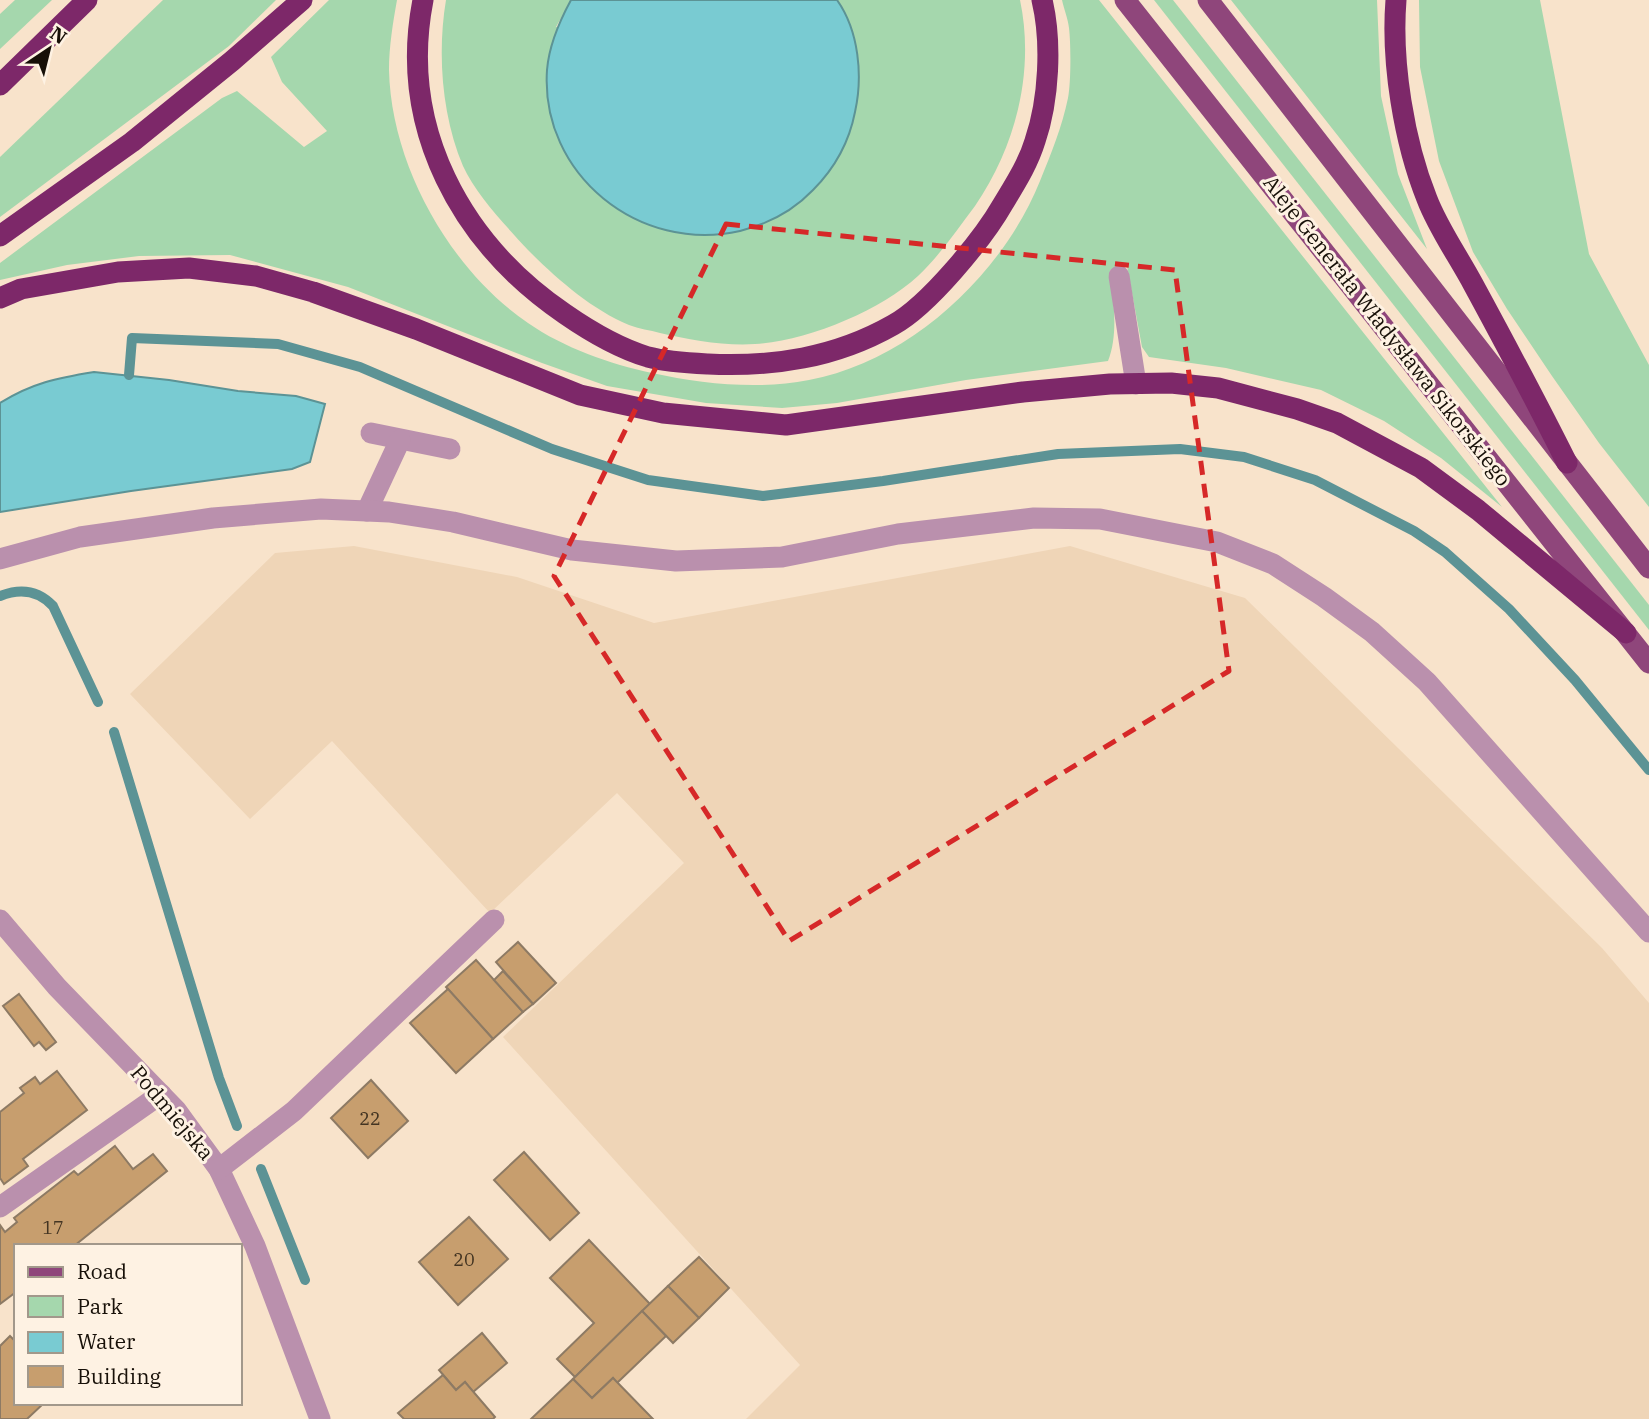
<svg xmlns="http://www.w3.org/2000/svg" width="1649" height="1419" font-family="'IBM Plex Serif',serif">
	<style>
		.built { fill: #efd5b7 }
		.green { fill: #a5d7ad }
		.water { fill: #79cbd2; stroke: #5c9395; stroke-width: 2 }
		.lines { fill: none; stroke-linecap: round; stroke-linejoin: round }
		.stream { stroke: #5c9395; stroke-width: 10 }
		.building { fill: #c79e6e; stroke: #8d7a64; stroke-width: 2 }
		.minor { stroke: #ba90ad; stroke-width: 21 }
		.major { stroke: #8f467b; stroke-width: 21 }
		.highway { stroke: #7d2869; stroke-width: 21 }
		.marked { fill: none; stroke: #d62828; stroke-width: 5; stroke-dasharray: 14 9; stroke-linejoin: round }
		.labels { text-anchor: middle; stroke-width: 6; stroke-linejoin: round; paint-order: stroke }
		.number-label { font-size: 18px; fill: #433422 }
		.street-label { font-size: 21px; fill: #171008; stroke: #fef2e3 }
	</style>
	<rect width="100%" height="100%" fill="#f8e3cb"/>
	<!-- built -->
	<polygon class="built" points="354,546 517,577 654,623 1070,546 1245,598 1602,948 1649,1003 1649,1419 746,1419 800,1365 503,1037 684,863 617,793 490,913 332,741 250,819 130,694 275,553"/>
	<!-- green -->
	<g class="green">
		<polygon points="15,0 52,0 0,49 0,14"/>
		<polygon points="163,0 276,0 229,46 0,217 0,157"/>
		<path d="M329 0H397C393 22 389 47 389 70 391 165 450 270 528 323 564 348 610 364 652 373 703 384 758 390 809 380 910 361 1002 275 1040 181 1051 154 1062 127 1068 98 1071 84 1071 44 1069 28 1068 19 1064 9 1062 0H1099L1502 507 1441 458 1384 421 1321 390 1226 368 1149 357 1142 347 1127 266 1110 270C1113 299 1119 333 1108 361L966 380 837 403 782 408 706 403 607 386 542 363 348 287 230 255 139 256 67 265 0 280V263L222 98 237 91 304 147 327 131 282 82 271 57Z"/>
		<path d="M446 0H571L556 27 856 45 837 0H1020C1035 71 1016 146 975 206 957 230 940 255 918 276 880 311 807 341 755 344 724 346 690 340 660 333 650 330 639 329 629 325 591 309 557 279 528 250 507 227 476 195 463 166 442 116 437 54 446 0Z"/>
		<polygon points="1154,0 1173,0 1649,605 1649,630"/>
		<polygon points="1231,0 1377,0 1381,96 1398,174 1427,249"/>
		<polygon points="1419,0 1540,0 1589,254 1649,365 1649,507 1599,443 1552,376 1507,309 1473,252 1439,161 1420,67"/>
	</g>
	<!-- water -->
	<g class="water">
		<path d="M571 0H837C859 31 863 76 855 112 849 143 835 168 813 190 793 211 768 224 740 231 640 254 540 175 547 70 549 45 559 22 571 0Z"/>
		<path d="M94 372 169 380 238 391 296 396 325 404 310 462 292 469 131 491 0 512V403C32 383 57 378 94 372Z"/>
	</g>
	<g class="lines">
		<!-- stream -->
		<g class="stream">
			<polyline points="129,375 132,338 278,344 360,367 552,449 648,480 763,496 883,481 1058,454 1180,449 1244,457 1315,480 1414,531 1445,552 1509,609 1575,680 1649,770"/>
			<path d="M0 596C20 588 38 590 53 606L98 702"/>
			<polyline points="114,732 219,1078 237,1126"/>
			<polyline points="261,1169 305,1280"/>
		</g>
	</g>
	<!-- building -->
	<g class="building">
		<polygon points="518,942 556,983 533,1004 496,962"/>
		<polygon points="476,960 523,1012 493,1039 446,987"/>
		<polygon points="503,971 533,1004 523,1012 494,980"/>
		<polygon points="448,989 493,1039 456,1073 410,1023"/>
		<polygon points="19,994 56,1042 46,1050 39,1042 34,1046 3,1006"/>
		<polygon points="57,1071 87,1110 23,1159 28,1166 4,1184 0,1178 0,1112 24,1093 20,1088 35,1077 40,1084"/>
		<polygon points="371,1080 408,1121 368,1158 331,1118"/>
		<polygon points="115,1146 133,1169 153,1154 167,1171 74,1246 16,1246 16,1292 0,1304 0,1225 5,1232 17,1222 14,1218 74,1171 78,1175"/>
		<polygon points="524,1152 579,1213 550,1240 494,1180"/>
		<polygon points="469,1217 508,1259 458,1305 419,1262"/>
		<polygon points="589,1240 650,1304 575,1377 557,1359 594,1323 550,1278"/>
		<polygon points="699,1257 729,1288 699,1318 668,1286"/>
		<polygon points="668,1286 699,1318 673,1343 642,1311"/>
		<polygon points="642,1311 666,1336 617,1383 613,1378 592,1398 573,1379"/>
		<polygon points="482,1333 507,1363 473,1392 465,1382 456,1390 439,1370"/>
		<polygon points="10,1336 16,1342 16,1403 44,1403 27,1419 0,1419 0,1346"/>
		<polygon points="443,1375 456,1390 465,1382 495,1417 493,1419 404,1419 398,1413"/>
		<polygon points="613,1378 653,1419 531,1419 573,1379 592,1398"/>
	</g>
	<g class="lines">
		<!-- minor -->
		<g class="minor">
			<polyline points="1119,276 1136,384"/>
			<polyline points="371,433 450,449"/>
			<polyline points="367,511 400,440"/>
			<polyline points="0,559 80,537 213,518 321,509 389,512 453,522 572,550 676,561 782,557 898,534 1034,518 1100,519 1217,542 1273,564 1324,597 1372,632 1427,682 1649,932"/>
			<polyline points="0,920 57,987 176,1110 219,1169 255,1246 320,1419"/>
			<polyline points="219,1169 294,1111 494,920"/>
			<polyline points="0,1207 161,1094"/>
		</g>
		<!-- major -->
		<g class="major">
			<polyline points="1125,0 1649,663"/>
			<polyline points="1208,0 1649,568"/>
		</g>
		<!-- highway -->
		<g class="highway">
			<path d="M423 0C398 128 461 243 565 314 591 332 618 348 648 357 667 362 688 363 708 364 773 367 835 358 893 325 928 306 983 239 1003 204 1015 184 1028 164 1035 141 1049 100 1052 42 1042 0"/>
			<path d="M1396 0C1391 62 1404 142 1427 199 1438 228 1458 256 1473 284 1505 343 1537 403 1567 463"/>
			<polyline points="0,85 87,0"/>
			<polyline points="0,236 132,142 232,61 302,0"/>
			<polyline points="0,298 21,289 118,272 189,268 256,276 313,292 416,329 580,395 663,413 786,425 1023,392 1110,384 1171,383 1218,388 1297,409 1337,423 1421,468 1478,510 1626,633"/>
		</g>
	</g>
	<!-- marked area -->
	<path class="marked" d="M726 224 1175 270 1229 671 789 941 554 576Z"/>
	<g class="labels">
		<!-- number labels -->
		<g class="number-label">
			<text x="370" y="1125">22</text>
			<text x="53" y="1234">17</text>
			<text x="464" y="1266">20</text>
		</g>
		<!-- street labels -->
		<g class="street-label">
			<text transform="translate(1387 331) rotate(52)" y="7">Aleje Generała Władysława Sikorskiego</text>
			<text transform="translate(172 1113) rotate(50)" y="7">Podmiejska</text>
		</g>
	</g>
	<!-- legend -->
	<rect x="14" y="1244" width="228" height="161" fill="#fef2e3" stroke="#a2988b" stroke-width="2"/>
	<rect x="28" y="1267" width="35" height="10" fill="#8f467b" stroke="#a2988b" stroke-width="2"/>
	<text x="77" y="1279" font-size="21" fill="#171008">Road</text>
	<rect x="28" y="1296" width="35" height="21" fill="#a5d7ad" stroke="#a2988b" stroke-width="2"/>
	<text x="77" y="1314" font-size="21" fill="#171008">Park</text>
	<rect x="28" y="1332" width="35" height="21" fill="#79cbd2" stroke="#a2988b" stroke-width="2"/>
	<text x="77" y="1349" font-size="21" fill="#171008">Water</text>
	<rect x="28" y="1366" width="35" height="21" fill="#c79e6e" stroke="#a2988b" stroke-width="2"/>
	<text x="77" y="1384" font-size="21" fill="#171008">Building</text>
	<!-- north arrow -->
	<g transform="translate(49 49) rotate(35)" stroke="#fef2e3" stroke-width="5" paint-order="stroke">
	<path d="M0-5L12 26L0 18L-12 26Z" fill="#171008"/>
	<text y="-10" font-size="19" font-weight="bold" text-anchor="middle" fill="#171008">N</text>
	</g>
</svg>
